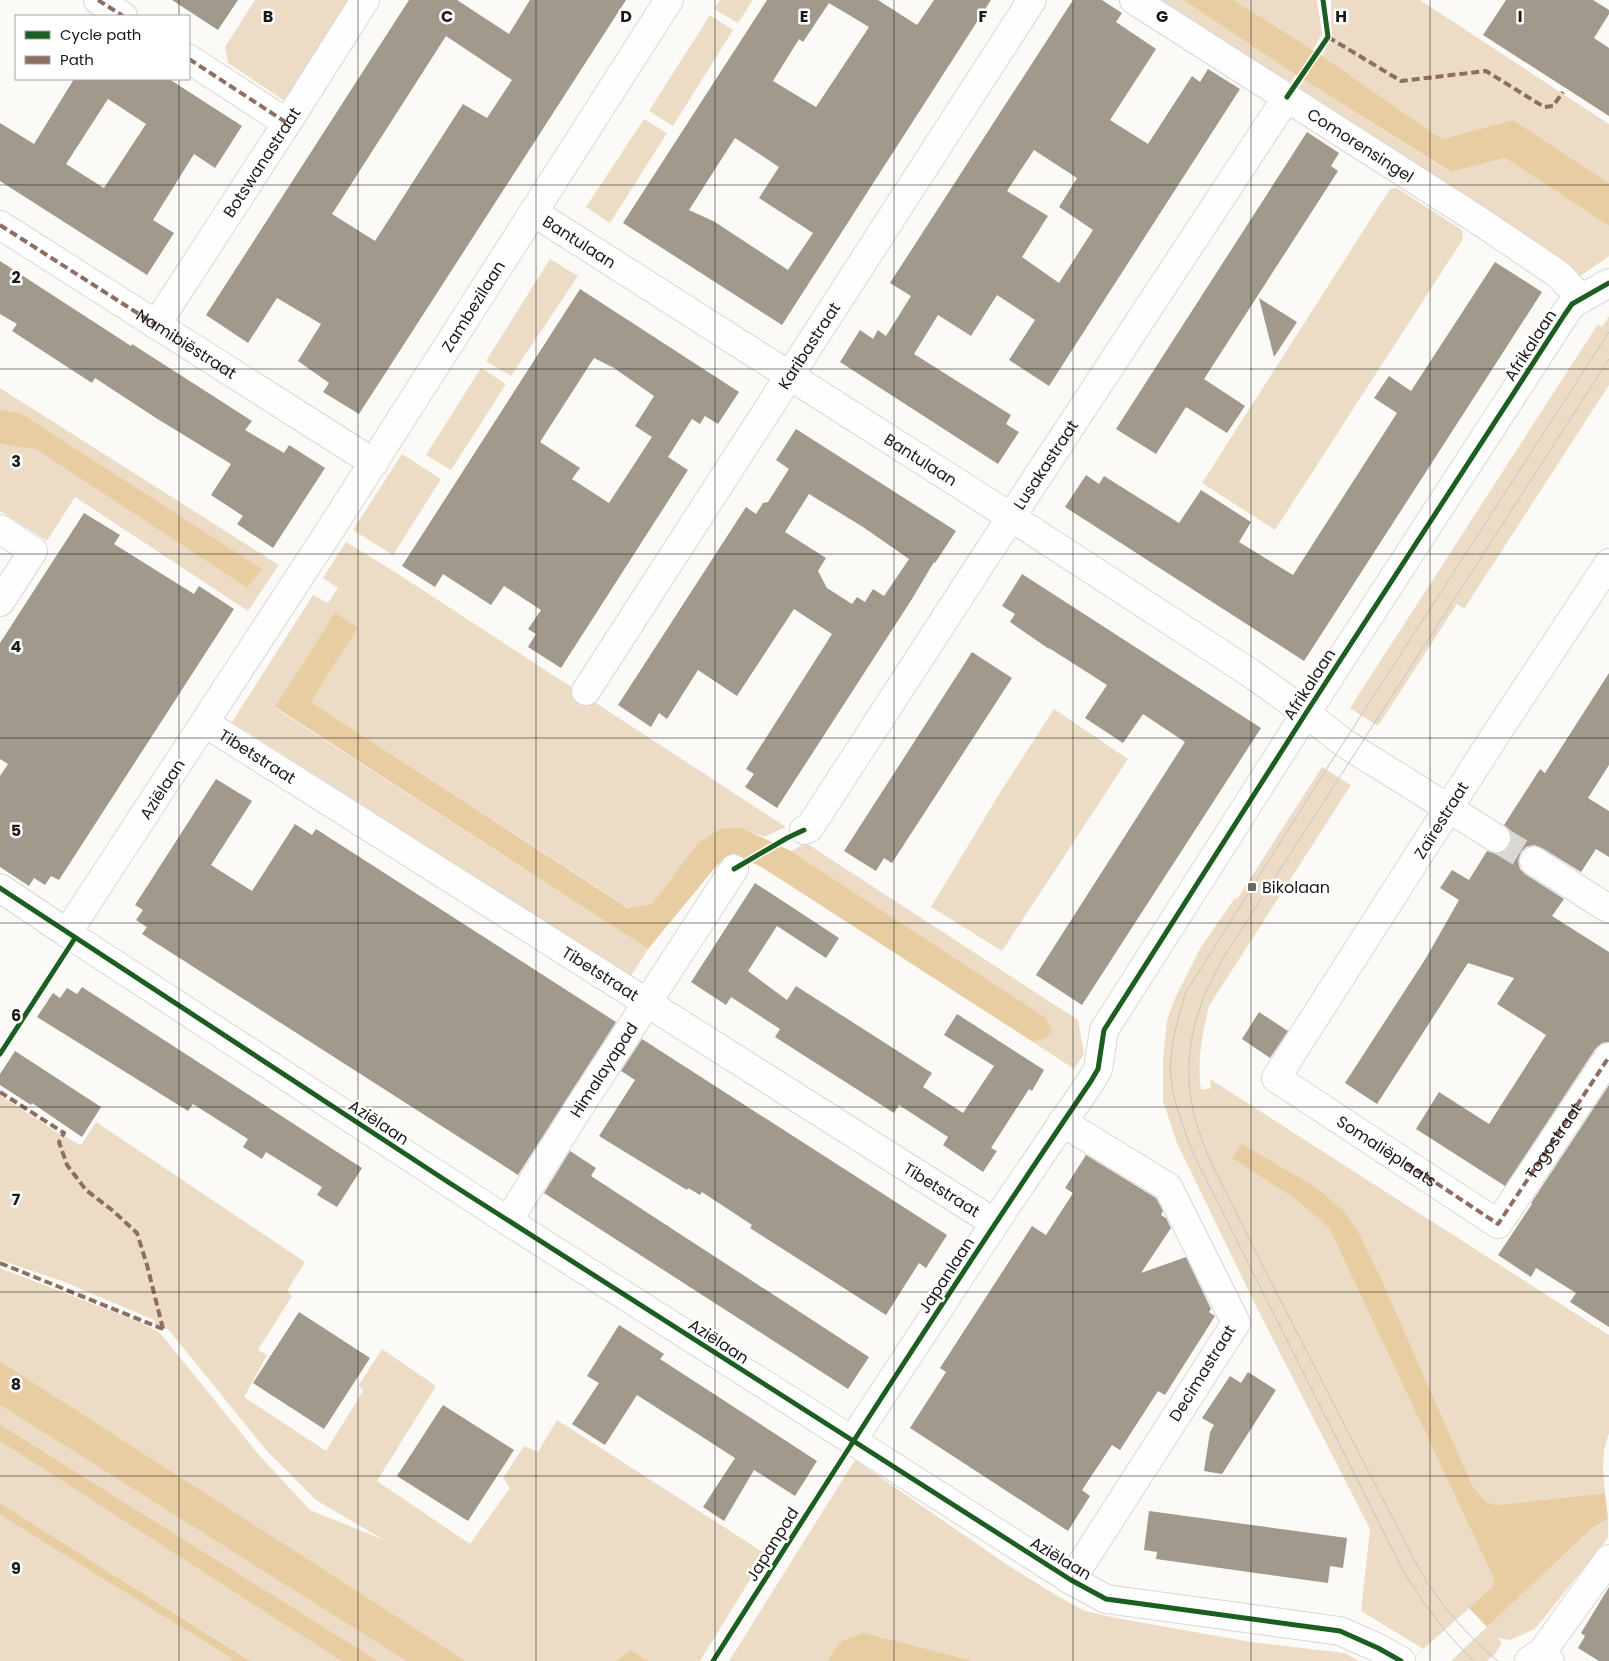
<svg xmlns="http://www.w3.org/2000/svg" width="1609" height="1661" font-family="Poppins,sans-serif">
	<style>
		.green { fill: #ecdcc5 }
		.water { fill: #e8cca2 }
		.pier { fill: #fcfaf7 }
		.building { fill: #a1998c; fill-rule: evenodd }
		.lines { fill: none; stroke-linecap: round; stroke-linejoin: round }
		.minor-tunnel { stroke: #dad8d5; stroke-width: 28; stroke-dasharray: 28 14; stroke-linecap: butt }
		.minor-casing { stroke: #d8d7d5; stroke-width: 30 }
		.tertiary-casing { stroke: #d8d7d5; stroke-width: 30 }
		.minor { stroke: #fffefe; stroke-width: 28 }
		.tertiary { stroke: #fffefe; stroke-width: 28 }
		.tram { stroke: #c4c4c2; stroke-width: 1 }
		.quiet { stroke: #8d6e63; stroke-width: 4; stroke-dasharray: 8 4; stroke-linecap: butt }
		.cycleway-casing { stroke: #fff; stroke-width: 8 }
		.cycleway { stroke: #1b5e20; stroke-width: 5 }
		.grid { fill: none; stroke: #1a1917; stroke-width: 1; stroke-opacity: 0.55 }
		.poi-dot { fill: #696865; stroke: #fff; stroke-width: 2 }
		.labels { text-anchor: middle; stroke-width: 5; stroke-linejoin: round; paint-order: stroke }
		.street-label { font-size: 16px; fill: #1a1917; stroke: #fff }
		.poi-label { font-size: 16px; fill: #1a1917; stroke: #fff; text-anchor: start }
		.grid-label { font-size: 16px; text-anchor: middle; font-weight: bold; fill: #1a1917; stroke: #fff; stroke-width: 5; stroke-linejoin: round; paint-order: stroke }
	</style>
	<rect width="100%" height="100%" fill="#fcfaf7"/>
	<!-- green -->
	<g class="green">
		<polygon points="255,0 354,0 286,102 228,63 225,47"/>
		<polygon points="720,0 753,0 738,23 714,9"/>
		<polygon points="1148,0 1183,0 1296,74 1287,89"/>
		<polygon points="1233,0 1317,0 1322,34 1312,51"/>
		<polygon points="1331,0 1420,0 1609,124 1609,183 1513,120 1442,139 1322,56 1332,37"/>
		<polygon points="710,15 733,30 673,126 649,111"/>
		<polygon points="1304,80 1450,172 1505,158 1609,226 1609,256 1579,277 1296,93"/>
		<polygon points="644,119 667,133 610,223 586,207"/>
		<polygon points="1397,188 1462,230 1463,239 1275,530 1202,483 1390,189"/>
		<polygon points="550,259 578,276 511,376 486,361"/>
		<polygon points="1609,316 1609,385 1464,609 1457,604 1378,726 1350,708 1598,324 1602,327"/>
		<polygon points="481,368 506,384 451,470 426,455"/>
		<polygon points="0,388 279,565 248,611 75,497 47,541 0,511 0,444 37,450 247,588 20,413 0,409"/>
		<polygon points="402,454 441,479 393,555 353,530"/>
		<polygon points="346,542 395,572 786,827 764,837 742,828 696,845 652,904 629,908 311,702 358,628 275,708 648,949 631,976 232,722 313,595 328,603 338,588 323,578"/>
		<polygon points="1054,709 1128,759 1002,951 931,907 1001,791"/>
		<path d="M1322 767 1351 785 1209 1006C1202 1035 1197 1061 1201 1090L1211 1088 1210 1079 1609 1335V1433L1604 1450 1603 1468 1605 1493 1496 1505 1485 1501 1472 1485 1381 1278 1358 1231 1232 1158 1295 1199 1329 1228 1494 1579 1492 1587 1469 1608 1487 1627 1592 1528 1608 1519V1538L1535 1629 1510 1640 1498 1638 1502 1643 1495 1654 1487 1661H1443L1361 1611 1370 1529 1257 1308 1177 1143 1163 1101V1059L1167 1020 1175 998 1201 947 1235 898 1237 899Z"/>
		<polygon points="806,843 1078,1020 1084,1054 1074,1069 1033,1042 1046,1038 1045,1017 791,851"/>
		<polygon points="0,1095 58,1133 81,1145 96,1122 305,1262 287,1291 292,1296 258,1350 267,1355 244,1397 326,1451 363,1391 359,1385 382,1349 436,1386 377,1481 470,1544 510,1488 503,1478 524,1446 538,1452 557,1420 766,1554 700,1661 649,1661 630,1650 616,1661 466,1661 0,1361 0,1268 142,1323 160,1333 259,1455 310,1510 384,1540 316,1500 267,1451 168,1329 156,1328 154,1320 62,1281 0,1260"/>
		<polygon points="0,1405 406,1661 378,1661 2,1425 0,1424"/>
		<polygon points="0,1441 341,1661 251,1661 0,1503"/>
		<polygon points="855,1460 1009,1566 1059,1597 1085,1611 1116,1618 1251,1642 1345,1653 1359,1661 974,1661 864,1633 841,1641 827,1661 729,1661"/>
		<polygon points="0,1515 228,1656 232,1661 0,1661"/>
	</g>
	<!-- water -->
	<g class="water">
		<polygon points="1183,0 1233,0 1322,56 1442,139 1513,120 1609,183 1609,226 1505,158 1451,172 1304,80"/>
		<polygon points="0,409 20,413 262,569 247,588 37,450 0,444"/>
		<polygon points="335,613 358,628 311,702 628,908 652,904 696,845 720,829 742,828 791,851 1045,1017 1052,1030 1046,1038 1033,1042 763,868 733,853 718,864 648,949 275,707"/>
		<polygon points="1242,1144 1315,1187 1343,1210 1358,1231 1381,1278 1472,1485 1485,1501 1496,1505 1605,1493 1608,1519 1592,1528 1451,1661 1410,1661 1492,1587 1494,1579 1329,1228 1295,1199 1232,1158"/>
		<polygon points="0,1361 466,1661 406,1661 0,1405"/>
		<polygon points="0,1424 378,1661 341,1661 0,1441"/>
		<polygon points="0,1503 244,1657 251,1661 232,1661 228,1656 0,1515"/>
		<polygon points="863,1633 864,1633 974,1661 827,1661 841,1641"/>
		<polygon points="630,1650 649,1661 616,1661"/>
	</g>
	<!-- pier -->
	<polygon class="pier" points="1469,1608 1487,1627 1451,1661 1410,1661"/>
	<!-- building -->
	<g class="building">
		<polygon points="172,0 238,0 218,30"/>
		<path d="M409 0H457L509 34 530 0H626L359 414 323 392 329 383 298 361 321 324 277 298 248 343 206 315ZM446 36 512 80 487 118 463 104 375 241 332 214Z"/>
		<path d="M767 0H878L917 25 934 0H991L782 325 623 223ZM829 3 869 27 816 107 773 81 799 39 803 42ZM735 138 779 167 759 198 813 233 788 270 715 222 689 210Z"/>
		<path d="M1073 0H1102L1122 13 1116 22 1156 49 1110 120 1148 144 1192 76 1200 82 1208 69 1240 89 1049 386 1009 360 1035 320 997 295 971 336 938 315 914 354 1011 415 1006 424 1019 432 998 464 840 362 860 330 873 339 878 330 886 336 911 296 890 283ZM1034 150 1077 178 1059 207 1093 230 1059 283 1022 257 1048 216 1007 191Z"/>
		<polygon points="1506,0 1593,0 1609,10 1609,14 1594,38 1609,48 1609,116 1483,35"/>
		<path d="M74 79H169L242 126 215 168 194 154 153 220 174 233 147 275 0 181V123L34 144ZM108 99 146 124 104 188 66 164Z"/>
		<polygon points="1307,132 1339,153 1331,166 1338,171 1204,379 1245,406 1227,433 1186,407 1156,454 1116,429"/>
		<polygon points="0,261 131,346 132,344 252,421 245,430 284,453 289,445 325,468 273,548 237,524 243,516 211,495 231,464 156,418 95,378 92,383 12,331 17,324 0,314"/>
		<polygon points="1495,262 1542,292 1304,661 1065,507 1086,475 1099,484 1104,476 1179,523 1201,490 1251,522 1239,542 1293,575 1397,413 1374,398 1389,376 1411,391"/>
		<path d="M580 289 739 392 718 424 705 416 700 424 692 419 668 457 688 470 561 668 528 647 536 634 528 629 541 610 504 586 491 605 443 574 435 587 402 566ZM594 358 614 368 654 396 635 426 652 437 609 503 572 479 580 468 540 442Z"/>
		<polygon points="1259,298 1297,322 1274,357"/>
		<path d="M796 429 956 531 935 563 934 562 912 599 777 808 745 787 754 774 746 769 832 634 794 609 737 696 698 670 667 719 659 713 651 727 618 705 746 507 756 514 763 503 768 502 789 469 776 460ZM809 494 863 527 909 559 884 596 873 589 865 602 857 597 852 604 827 588 818 571 826 558 785 532Z"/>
		<polygon points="84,513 120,535 114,544 194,594 199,586 234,609 59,880 51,876 45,885 34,878 29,886 0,867 0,776 8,764 0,759 0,643"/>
		<polygon points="1022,574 1261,728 1082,1005 1036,975 1185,742 1143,714 1123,743 1085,718 1107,685 1049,648 1049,649 1010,622 1015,614 1002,606"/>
		<polygon points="972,652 1012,678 892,863 884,858 876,871 844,851"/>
		<polygon points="1609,673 1609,765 1588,798 1609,811 1609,857 1596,849 1581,872 1542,848 1534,845 1526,847 1521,852 1518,861 1520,869 1525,874 1564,899 1552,916 1609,952 1609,1042 1602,1043 1596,1048 1505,1186 1416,1129 1439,1092 1489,1124 1546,1035 1497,1004 1514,978 1468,963 1377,1104 1345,1083 1426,958 1459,900 1440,888 1452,870 1469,880 1487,851 1496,854 1504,852 1509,847 1512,838 1510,830 1504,825 1540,769 1545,773"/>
		<polygon points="216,779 252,801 211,865 252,891 295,824 312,835 316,829 616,1022 518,1175 142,934 147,927 136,920 143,910 135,905"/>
		<polygon points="755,883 839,938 826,958 777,926 748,971 787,1000 796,986 932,1073 923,1087 963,1113 994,1066 944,1035 957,1014 1044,1070 1032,1091 1029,1089 991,1148 997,1151 983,1172 943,1145 948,1137 899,1105 894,1113 775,1037 780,1029 731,997 726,1005 691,982"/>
		<polygon points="82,987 362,1168 337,1207 317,1195 322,1187 266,1152 262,1159 243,1147 248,1139 193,1104 188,1111 37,1017 53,993 60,998 67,988 77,994"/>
		<polygon points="1259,1012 1288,1031 1270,1058 1242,1039"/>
		<polygon points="642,1039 947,1235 926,1268 919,1263 886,1315 750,1228 752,1225 702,1192 700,1195 688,1188 687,1190 599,1136 635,1080 621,1071"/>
		<polygon points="15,1051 101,1107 82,1137 32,1103 31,1105 0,1085 0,1074"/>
		<polygon points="1609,1085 1609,1327 1570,1302 1576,1293 1536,1268 1531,1277 1498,1255 1532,1204 1531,1203"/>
		<polygon points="570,1151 596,1168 591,1176 869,1357 848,1389 544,1193"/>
		<polygon points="1086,1155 1156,1198 1163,1211 1161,1215 1166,1218 1171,1228 1141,1273 1186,1257 1211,1309 1209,1312 1215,1316 1165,1395 1158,1391 1120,1450 1112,1445 1082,1490 1090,1496 1068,1531 910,1428 946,1372 940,1368 1032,1226 1046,1235 1073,1193 1065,1188"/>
		<polygon points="299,1312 370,1358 324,1429 253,1383"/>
		<polygon points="619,1325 664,1354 660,1359 817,1461 795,1496 754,1470 724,1521 703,1507 735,1458 637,1395 605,1445 572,1424 599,1383 587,1376"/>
		<polygon points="1248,1372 1276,1390 1222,1474 1204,1471 1210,1432 1214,1425 1202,1418 1230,1376 1241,1383"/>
		<polygon points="443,1405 514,1450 468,1521 397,1476"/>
		<polygon points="1149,1511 1347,1538 1343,1568 1330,1566 1328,1583 1156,1559 1157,1552 1144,1550"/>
		<polygon points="1609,1587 1609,1661 1599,1661 1578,1648 1585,1636 1581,1633"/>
	</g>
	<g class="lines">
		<!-- minor-tunnel -->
		<polyline class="minor-tunnel" points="1496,838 1534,861"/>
		<!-- minor casing -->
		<g class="minor-casing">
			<g id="minor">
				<polyline points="98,0 123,16"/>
				<path id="s1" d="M1134 0 1478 220 1558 274 1581 298"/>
				<polyline points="189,59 287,123"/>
				<path id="s2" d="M533 212 1011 517 1252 674 1306 713 1344 743 1496 838"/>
				<path id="s3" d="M0 225 374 463"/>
				<path id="s4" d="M156 325 287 123 365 0"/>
				<polyline points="0,529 33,551 0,602"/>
				<path id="s5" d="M1609 563 1496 734 1276 1078 1498 1224 1609 1057"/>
				<path id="s6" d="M586 691 1032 0"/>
				<path id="s7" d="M205 723 995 1223"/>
				<path id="s8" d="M804 830 809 828 819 813 1011 517 1287 97"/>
				<polyline points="1534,861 1609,909"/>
				<polyline points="0,888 67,933"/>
				<polyline points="1062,1122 1168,1187 1236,1323 1071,1580"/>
				<path id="s9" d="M508 1221 578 1109 734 869"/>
				<polyline points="852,1441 1006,1206 1091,1081 1098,1069 1104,1030 1306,713 1565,314 1572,304 1609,283"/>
				<polyline points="1540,1655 1609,1559"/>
			</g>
		</g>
		<!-- tertiary casing -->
		<g class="tertiary-casing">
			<g id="tertiary">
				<polyline points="669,0 332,527 67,933 508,1221 1071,1580 1106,1599 1340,1631 1378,1648 1401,1661"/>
				<polyline points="1529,1661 1534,1657 1540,1655 1550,1661"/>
			</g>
		</g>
		<!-- minor -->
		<use href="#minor" class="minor"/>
		<!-- tertiary -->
		<use href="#tertiary" class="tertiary"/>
		<!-- tram -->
		<g class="tram">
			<path d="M1474 1661C1445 1634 1423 1603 1402 1569L1193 1153C1184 1129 1174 1105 1171 1079 1168 1050 1178 1019 1186 992L1331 762 1609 332"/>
			<path d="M1498 1661C1475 1642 1453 1619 1436 1595 1428 1585 1422 1573 1415 1561 1368 1471 1321 1380 1275 1289 1260 1261 1246 1233 1232 1204 1212 1165 1191 1125 1189 1080 1187 1034 1202 994 1225 955L1609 359"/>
		</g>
		<!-- quiet -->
		<g class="quiet">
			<polyline points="98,0 123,16"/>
			<polyline points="1328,37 1401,81 1486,71 1544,107 1553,106 1563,92"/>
			<polyline points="189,59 287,123"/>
			<polyline points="0,225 156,325"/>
			<polyline points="0,1092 64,1133 59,1142 67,1165 86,1190 112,1210 137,1233 147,1265 163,1329"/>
			<polyline points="1406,1163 1498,1224 1609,1057"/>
			<polyline points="0,1263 163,1329"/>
		</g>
		<!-- cycleway casing -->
		<g class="cycleway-casing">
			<g id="cycleway">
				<polyline points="1287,97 1328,37 1323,0"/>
				<polyline points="734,869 787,838 804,830"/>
				<polyline points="0,888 448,1182 1071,1580 1106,1599 1340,1631 1378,1648 1401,1661"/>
				<polyline points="0,1054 75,938"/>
				<path d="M713 1661C837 1466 961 1272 1091 1081L1098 1069 1104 1030 1306 713 1565 314 1572 304 1609 283"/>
			</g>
		</g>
		<!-- cycleway -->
		<use href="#cycleway" class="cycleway"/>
	</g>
	<!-- grid -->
	<path class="grid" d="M179 0V16M358 0V1661M536 0V1661M715 0V1661M894 0V1661M1073 0V1661M1251 0V1661M1430 0V1661M179 79V1661M0 185H1609M0 369H1609M0 554H1609M0 738H1609M0 923H1609M0 1107H1609M0 1292H1609M0 1476H1609"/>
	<!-- markers -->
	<rect class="poi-dot" x="1247" y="882" width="10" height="10" rx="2.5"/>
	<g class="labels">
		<!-- street labels -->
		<g class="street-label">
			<text dy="6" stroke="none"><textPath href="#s1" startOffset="269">Comorensingel</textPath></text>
			<text dy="6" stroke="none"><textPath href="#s4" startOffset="194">Botswanastraat</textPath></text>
			<text dy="6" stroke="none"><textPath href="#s2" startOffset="55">Bantulaan</textPath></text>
			<text transform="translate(473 306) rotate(-58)" y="6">Zambezilaan</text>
			<text dy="6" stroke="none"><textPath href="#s3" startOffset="221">Namibiëstraat</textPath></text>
			<text dy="6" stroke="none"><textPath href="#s6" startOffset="411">Karibastraat</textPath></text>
			<text transform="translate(1530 345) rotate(-57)" y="6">Afrikalaan</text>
			<text dy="6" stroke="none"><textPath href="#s2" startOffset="460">Bantulaan</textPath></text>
			<text dy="6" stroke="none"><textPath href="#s8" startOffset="439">Lusakastraat</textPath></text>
			<text transform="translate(1309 684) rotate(-57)" y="6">Afrikalaan</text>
			<text dy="6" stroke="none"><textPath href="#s7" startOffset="62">Tibetstraat</textPath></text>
			<text transform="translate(162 789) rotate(-57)" y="6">Aziëlaan</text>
			<text transform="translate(1441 820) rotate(-58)" y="6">Zaïrestraat</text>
			<text dy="6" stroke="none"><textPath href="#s7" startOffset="468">Tibetstraat</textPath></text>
			<text dy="6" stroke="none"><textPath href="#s9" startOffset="179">Himalayapad</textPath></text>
			<text transform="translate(379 1122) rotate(33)" y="6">Aziëlaan</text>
			<text dy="6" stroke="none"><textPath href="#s5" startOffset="979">Togostraat</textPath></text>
			<text dy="6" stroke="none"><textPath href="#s5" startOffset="746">Somaliëplaats</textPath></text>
			<text dy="6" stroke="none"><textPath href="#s7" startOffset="872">Tibetstraat</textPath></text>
			<text transform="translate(946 1275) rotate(-57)" y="6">Japanlaan</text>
			<text transform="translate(719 1341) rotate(33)" y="6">Aziëlaan</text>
			<text transform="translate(1202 1373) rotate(-58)" y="6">Decimastraat</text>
			<text transform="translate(772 1544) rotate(-58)" y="6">Japanpad</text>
			<text transform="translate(1061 1558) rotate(31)" y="6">Aziëlaan</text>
		</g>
		<!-- poi labels -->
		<g class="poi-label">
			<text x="1262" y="893">Bikolaan</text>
		</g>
	</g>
	<g class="grid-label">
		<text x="268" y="22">B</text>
		<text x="447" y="22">C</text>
		<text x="626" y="22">D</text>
		<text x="804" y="22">E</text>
		<text x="983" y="22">F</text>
		<text x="1162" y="22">G</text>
		<text x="1341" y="22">H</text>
		<text x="1520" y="22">I</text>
		<text x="16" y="283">2</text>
		<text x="16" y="467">3</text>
		<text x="16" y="652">4</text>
		<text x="16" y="836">5</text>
		<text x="16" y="1021">6</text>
		<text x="16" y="1205">7</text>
		<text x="16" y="1390">8</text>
		<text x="16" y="1574">9</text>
	</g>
	<!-- legend -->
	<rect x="15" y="15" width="175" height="65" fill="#ffffff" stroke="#a3a3a2"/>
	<rect x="25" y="31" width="25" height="8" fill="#1b5e20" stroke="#a3a3a2"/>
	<text x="60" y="40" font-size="15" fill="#1a1917">Cycle path</text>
	<rect x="25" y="56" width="25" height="8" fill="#8d6e63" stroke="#a3a3a2"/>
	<text x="60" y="65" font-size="15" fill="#1a1917">Path</text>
</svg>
